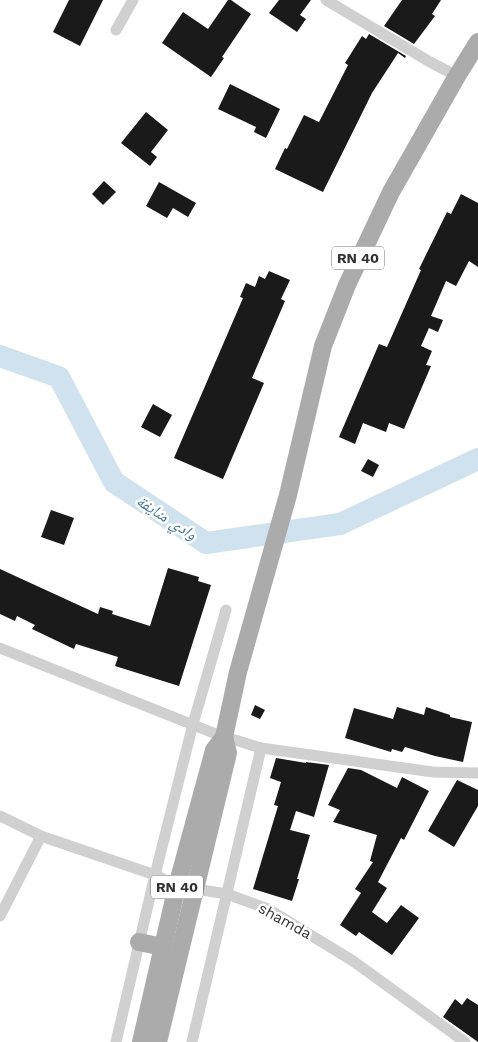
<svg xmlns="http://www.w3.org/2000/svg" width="478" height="1042" font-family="'Work Sans','Noto Naskh Arabic',sans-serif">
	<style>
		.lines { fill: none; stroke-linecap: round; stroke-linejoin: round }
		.river { stroke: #cfe2ee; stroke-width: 22 }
		.building { fill: #1a1a1a }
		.minor { stroke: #d0d0d0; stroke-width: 11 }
		.primary { stroke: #ababab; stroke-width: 18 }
		.labels { text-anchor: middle; stroke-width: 5; stroke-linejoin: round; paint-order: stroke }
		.shield { fill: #fff; stroke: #707070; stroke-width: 1 }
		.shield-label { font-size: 14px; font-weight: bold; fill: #333 }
		.street-label { font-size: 15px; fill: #333; stroke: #fff }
		.water-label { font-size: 16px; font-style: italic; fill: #3f7597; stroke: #fff }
	</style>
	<rect width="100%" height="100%" fill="#fff"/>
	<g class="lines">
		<!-- river -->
		<polyline class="river" points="0,356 59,377 114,482 206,543 340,524 478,459"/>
	</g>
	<!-- building -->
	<g class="building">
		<polygon points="69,0 103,0 80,46 53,32"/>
		<polygon points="228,0 231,0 251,14 222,57 224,58 211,77 162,43 183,12 208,29"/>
		<polygon points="279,0 311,0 300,15 306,19 297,32 269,13"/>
		<polygon points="402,0 441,0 432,14 435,16 414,44 384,26"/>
		<polygon points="369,34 406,56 405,58 398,53 372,93 323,192 275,169 285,148 287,149 304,115 319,122 348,65 345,63 362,36 366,39"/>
		<polygon points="230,84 280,109 266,138 254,132 256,127 218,109"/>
		<polygon points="146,112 168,130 151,152 157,157 150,166 121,143"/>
		<polygon points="104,181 116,192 103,205 92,194"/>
		<polygon points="159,182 196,203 188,217 173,208 167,218 146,206"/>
		<polygon points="461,194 478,203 478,267 469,261 456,286 446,281 431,316 443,320 438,332 429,328 421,346 432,351 426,365 431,366 404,429 389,423 386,432 363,423 355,444 339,437 379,344 387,347 421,270 419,269 447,212 451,214"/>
		<polygon points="269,271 290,280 281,299 285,301 252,378 264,383 223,479 174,458 243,298 240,297 246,283 255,287 259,276 265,279"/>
		<polygon points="153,404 172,415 160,437 141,427"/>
		<polygon points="368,459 379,465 373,477 361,471"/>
		<polygon points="51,510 74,518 64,545 41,537"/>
		<polygon points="168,568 199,577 198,581 211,585 179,686 115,666 118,657 76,644 74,649 32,629 35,625 17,616 15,621 0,614 0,569 98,614 100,607 113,611 112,614 150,626"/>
		<polygon points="255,705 265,710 260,719 251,715"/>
		<polygon points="397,707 424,715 426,707 450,715 450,717 472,722 463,762 435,756 405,747 402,752 392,749 391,752 345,738 354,708 393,719"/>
		<polygon points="276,758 306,763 306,762 329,765 314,817 296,811 290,830 310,835 297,879 299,879 292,901 253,889 278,806 274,805 281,782 270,778"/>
		<polygon points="348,768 361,770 397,788 402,777 429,791 404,840 401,838 378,882 387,888 372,912 387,923 401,905 419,918 392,955 359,932 356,936 340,925 361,893 355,889 373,862 370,861 377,835 333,822 340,810 328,805"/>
		<polygon points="457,780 478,790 478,806 454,847 428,831"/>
		<polygon points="467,998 478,1005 478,1042 443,1017 455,999 462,1005"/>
	</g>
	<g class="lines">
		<!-- minor -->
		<g class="minor">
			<polyline points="326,0 430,62 457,76"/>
			<polyline points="116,30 133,0"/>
			<polyline points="0,648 216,734 261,748 433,772 478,773"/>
			<polyline points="0,816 41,836 155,875 177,886 227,894 268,909 353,961 465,1042"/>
			<polyline points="0,916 41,836"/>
			<polyline points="116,1042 155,875 193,724 226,610"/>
			<polyline points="192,1042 261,748"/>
		</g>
		<!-- primary -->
		<g class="primary">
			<polyline points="139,942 163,947"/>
			<polyline points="141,1042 177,886 214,750 224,737 238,672 288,495 323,346 347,285 391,192 457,76 478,42"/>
			<polyline points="158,1042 228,753 224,737"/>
		</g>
	</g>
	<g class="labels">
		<!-- shield labels -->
		<g class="shield">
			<rect x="332" y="246.5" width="52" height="23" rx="4"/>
			<rect x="151" y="875.5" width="52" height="23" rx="4"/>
		</g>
		<g class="shield-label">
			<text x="358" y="263">RN 40</text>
			<text x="177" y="892">RN 40</text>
		</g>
		<!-- street labels -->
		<g class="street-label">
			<text transform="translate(285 921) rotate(29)" y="5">shamda</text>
		</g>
		<!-- water labels -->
		<g class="water-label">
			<text transform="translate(167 517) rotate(33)" y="6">وادي منايفة</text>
		</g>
	</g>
</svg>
